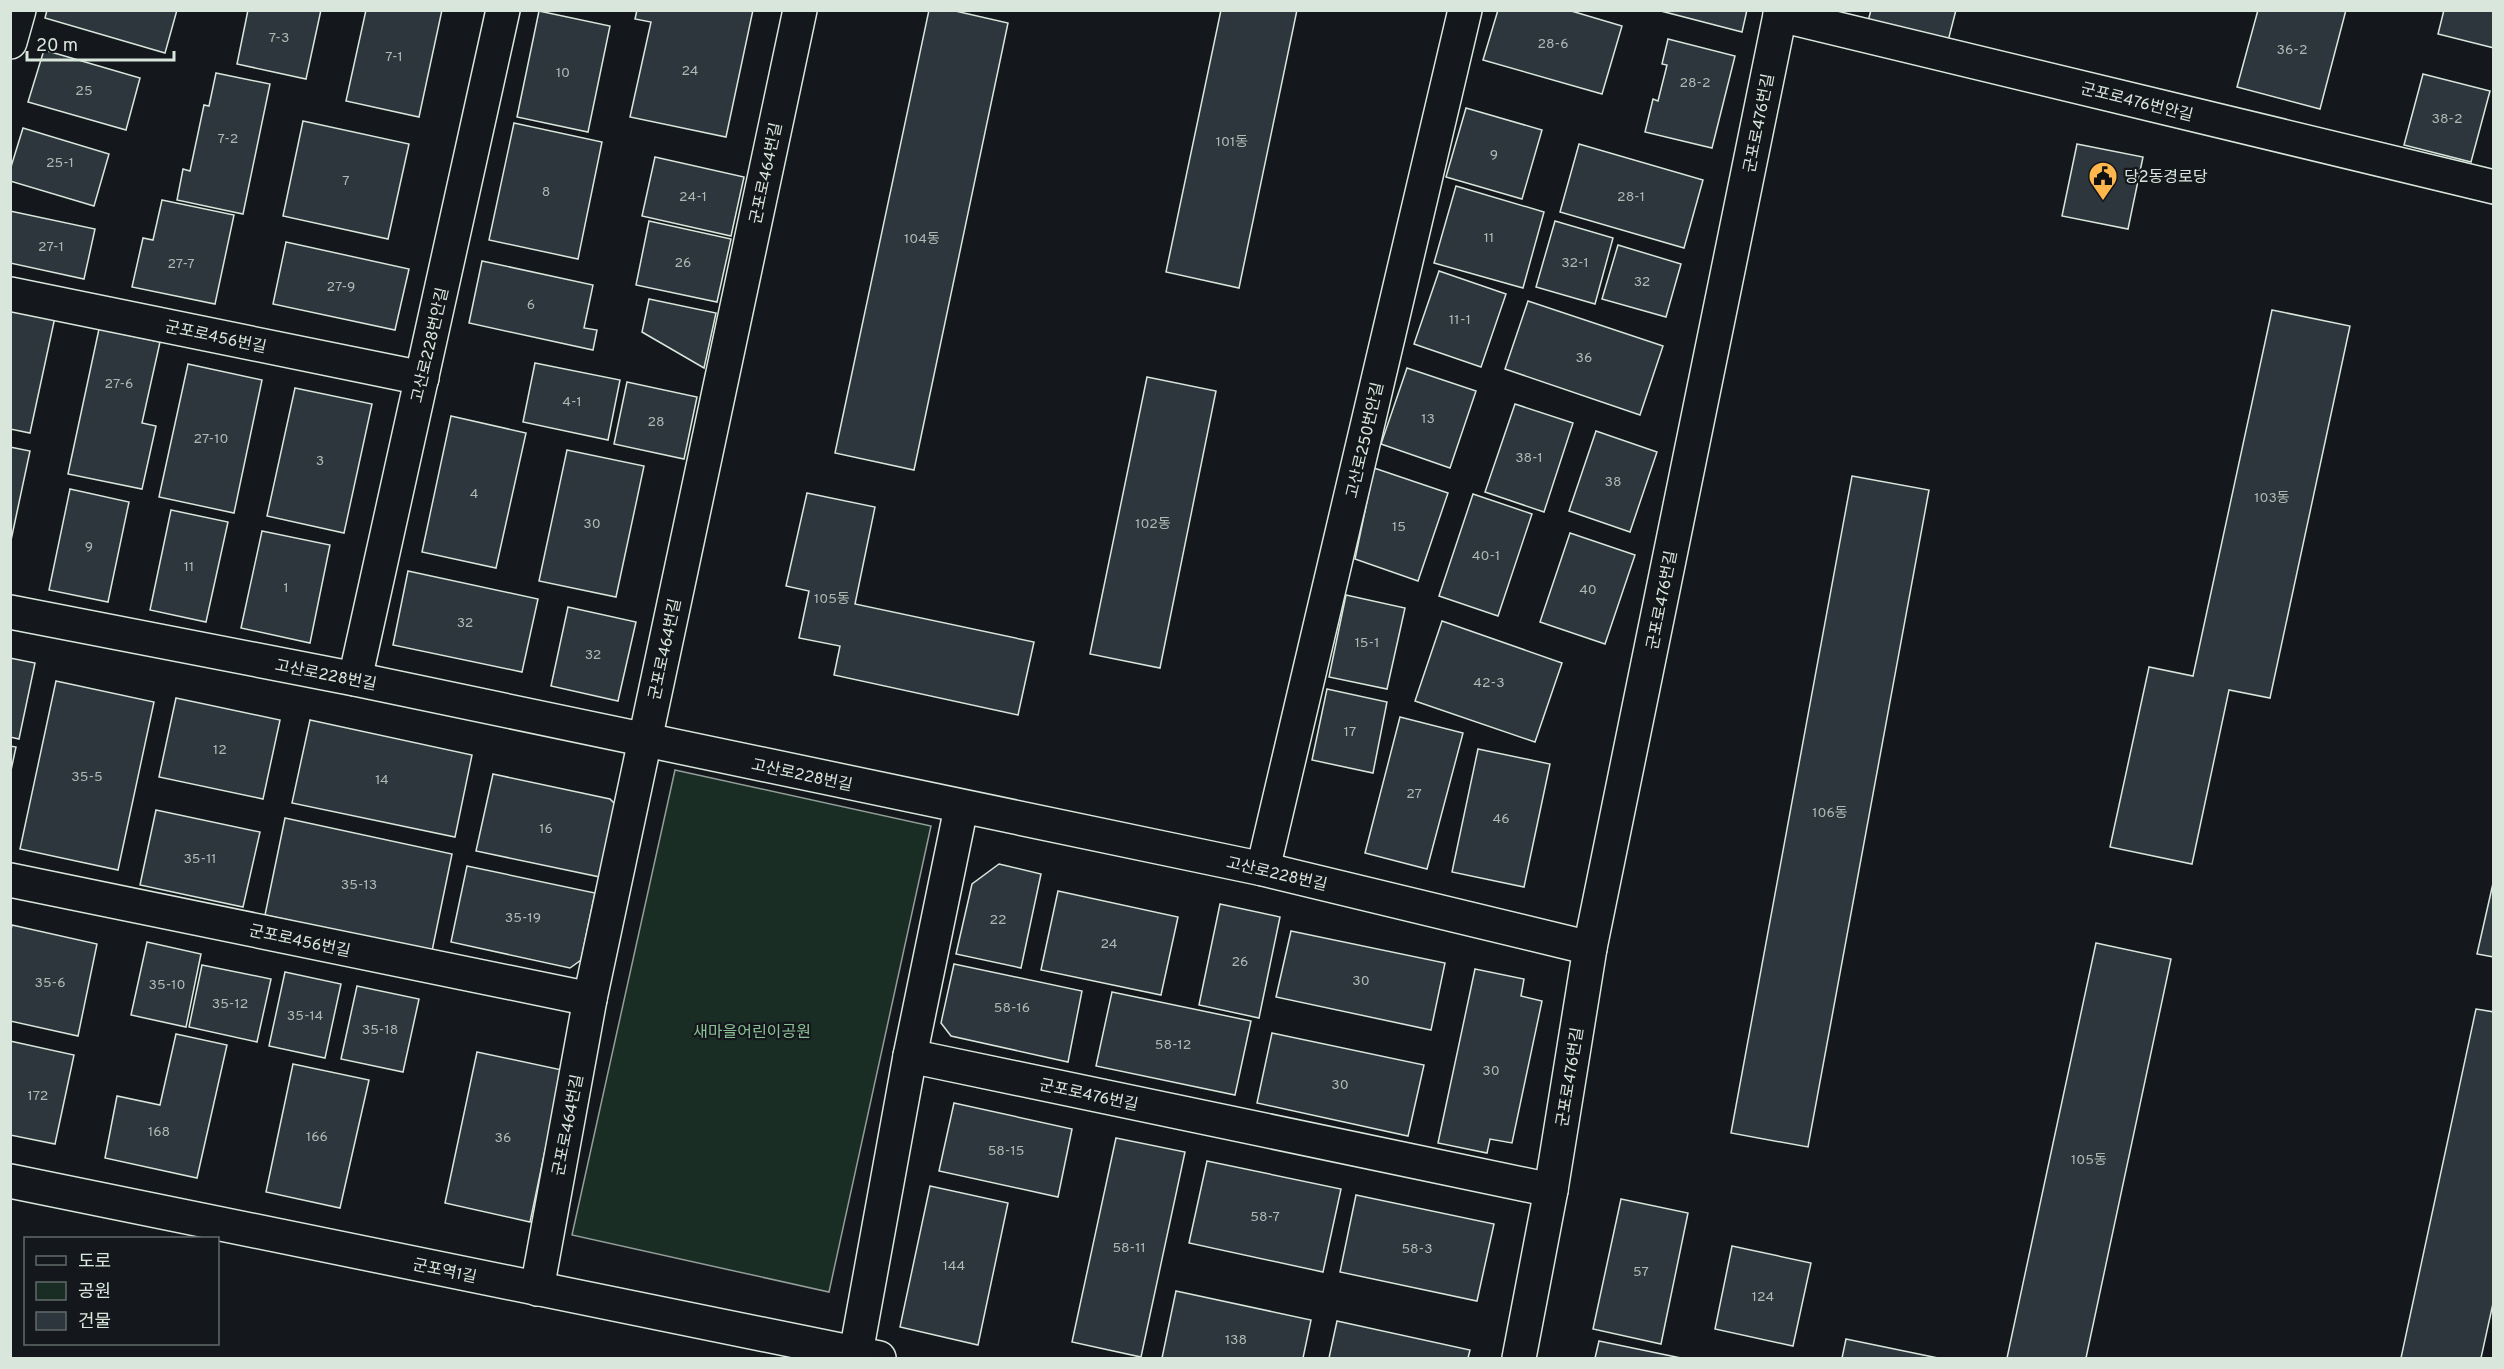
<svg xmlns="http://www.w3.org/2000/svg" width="2504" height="1369" font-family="Overpass,'Noto Sans KR',sans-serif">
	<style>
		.green { fill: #1a2d24; stroke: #939e99; stroke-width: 1.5 }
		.building { fill: #2c363c; stroke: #d8e6dc; stroke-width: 1.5 }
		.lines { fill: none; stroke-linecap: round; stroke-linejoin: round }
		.street-casing { stroke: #d8e6dc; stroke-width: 36 }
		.street { stroke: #14181c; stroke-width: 33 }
		.labels { text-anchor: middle; stroke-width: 4.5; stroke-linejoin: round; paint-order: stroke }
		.number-label { font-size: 14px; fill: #adbab4 }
		.street-label { font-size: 16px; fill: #d8e6dc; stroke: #14181c }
		.poi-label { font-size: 16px; fill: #d8e6dc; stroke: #14181c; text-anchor: start }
		.park-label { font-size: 16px; fill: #8ac095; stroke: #14181c }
	</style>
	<rect width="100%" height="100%" fill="#14181c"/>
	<!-- green -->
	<polygon class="green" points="675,770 931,826 829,1292 572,1235"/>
	<!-- building -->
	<g class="building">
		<polygon points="47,10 177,10 165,53 45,18"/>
		<polygon points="248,10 321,10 306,79 237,64"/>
		<polygon points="366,10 442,10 419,117 346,101"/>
		<polygon points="637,10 753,10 726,137 630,117 651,22 635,19"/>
		<polygon points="929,10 951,10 1008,23 914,470 835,453"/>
		<polygon points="1221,10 1297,10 1239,288 1166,272"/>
		<polygon points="1498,10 1568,10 1622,26 1602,94 1483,60"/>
		<polygon points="1657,10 1747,10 1742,32"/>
		<polygon points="1871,10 1956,10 1947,45 1867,25"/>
		<polygon points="2258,10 2346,10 2320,109 2237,87"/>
		<polygon points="2444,10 2494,10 2494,48 2438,34"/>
		<polygon points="539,11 610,26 588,132 517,117"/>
		<polygon points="1668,39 1735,56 1712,148 1645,132 1653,99 1658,101 1667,65 1662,64"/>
		<polygon points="44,50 140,78 126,130 28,102"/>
		<polygon points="216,73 270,84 243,214 177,200 183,169 190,171 204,105 209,106"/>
		<polygon points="2423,74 2490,91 2471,162 2404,145"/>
		<polygon points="1466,108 1542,130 1522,199 1446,177"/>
		<polygon points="303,121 409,144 388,239 283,216"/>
		<polygon points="514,123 602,142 578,259 489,240"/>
		<polygon points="23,128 109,154 94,206 10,181 10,170"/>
		<polygon points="1579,144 1703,180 1684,248 1560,212"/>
		<polygon points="2077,144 2143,157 2128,229 2062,216"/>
		<polygon points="655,157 744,177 731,236 642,216"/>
		<polygon points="1456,186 1544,212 1523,288 1434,263"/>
		<polygon points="162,200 234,215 215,304 132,287 143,238 153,240"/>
		<polygon points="10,211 95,229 84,279 10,263"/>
		<polygon points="649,221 731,239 717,302 636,285"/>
		<polygon points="1555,221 1613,238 1595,304 1536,287"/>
		<polygon points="286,242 409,269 395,330 273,304"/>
		<polygon points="1618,245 1681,264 1666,317 1602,299"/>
		<polygon points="482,261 593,285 584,328 597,330 593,350 469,323"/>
		<polygon points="1439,271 1506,294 1481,367 1414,344"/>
		<polygon points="649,299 716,313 704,368 642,332"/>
		<polygon points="1528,301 1663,346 1640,415 1505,369"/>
		<polygon points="10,307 55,317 30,433 10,429"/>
		<polygon points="2272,310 2350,326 2270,698 2229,690 2192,864 2110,847 2149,667 2193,676"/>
		<polygon points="99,329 160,342 142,423 156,426 142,489 68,474"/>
		<polygon points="535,363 620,380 608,440 523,422"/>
		<polygon points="188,364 262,380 234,513 159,497"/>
		<polygon points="1407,368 1476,391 1450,468 1381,444"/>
		<polygon points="1147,377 1216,391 1160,668 1090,654"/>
		<polygon points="627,382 697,397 684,459 614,444"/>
		<polygon points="295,388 372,404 344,533 267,516"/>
		<polygon points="1515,404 1573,423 1544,512 1485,492"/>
		<polygon points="451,416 526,433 496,568 422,552"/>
		<polygon points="1596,431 1657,452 1630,532 1569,511"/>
		<polygon points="10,447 30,451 10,545"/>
		<polygon points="567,450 644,466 616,597 539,581"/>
		<polygon points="1374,468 1448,493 1418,581 1355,559"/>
		<polygon points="1852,476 1929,490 1808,1147 1731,1133"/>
		<polygon points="70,489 129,502 108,602 49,590"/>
		<polygon points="807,493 875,507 855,604 1034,642 1018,715 834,675 840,646 799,638 809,591 786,586"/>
		<polygon points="1473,494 1532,514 1498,616 1439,596"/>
		<polygon points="171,510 228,522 206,622 150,610"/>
		<polygon points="262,531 330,545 310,643 241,628"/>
		<polygon points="1570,533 1635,555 1605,644 1540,622"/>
		<polygon points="408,571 538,599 522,672 393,645"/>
		<polygon points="1346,595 1405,608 1387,689 1329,677"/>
		<polygon points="568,607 636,622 618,701 551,686"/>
		<polygon points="1442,621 1562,663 1535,742 1415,701"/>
		<polygon points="10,658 35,663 19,739 10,737"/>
		<polygon points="56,681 154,702 118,870 20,849"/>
		<polygon points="1327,689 1387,702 1373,773 1312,760"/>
		<polygon points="176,698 280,720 263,799 159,777"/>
		<polygon points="1400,717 1463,733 1427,869 1365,853"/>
		<polygon points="310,720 472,755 455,837 292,803"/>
		<polygon points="10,746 16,747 10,775"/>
		<polygon points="1478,749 1550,764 1524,887 1452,872"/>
		<polygon points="493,774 610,799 616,805 600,877 476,851"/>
		<polygon points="156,810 260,832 243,907 140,885"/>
		<polygon points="285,818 452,854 432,951 265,915"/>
		<polygon points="999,864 1041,874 1021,968 956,954 972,884"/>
		<polygon points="467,866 595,893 581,960 570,968 451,942"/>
		<polygon points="2494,879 2494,957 2477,954"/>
		<polygon points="1058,891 1178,917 1161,995 1041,970"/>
		<polygon points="1220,904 1280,917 1259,1018 1199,1005"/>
		<polygon points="12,925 97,944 78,1036 10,1021 10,934"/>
		<polygon points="1291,931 1445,963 1431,1030 1276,997"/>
		<polygon points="147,942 201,954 186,1027 131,1015"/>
		<polygon points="2096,943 2171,959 2086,1358 2007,1358"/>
		<polygon points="954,964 1082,991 1068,1062 951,1036 941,1023"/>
		<polygon points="202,965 271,979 257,1042 189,1027"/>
		<polygon points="1475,969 1524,979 1521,996 1542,1001 1512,1143 1490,1139 1487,1153 1438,1143"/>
		<polygon points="285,972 341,984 325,1058 269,1046"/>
		<polygon points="357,986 419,999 403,1072 341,1059"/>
		<polygon points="1112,992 1251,1021 1235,1095 1096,1066"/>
		<polygon points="2476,1009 2494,1012 2494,1299 2481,1358 2401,1358"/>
		<polygon points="1272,1033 1424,1065 1408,1136 1257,1103"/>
		<polygon points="176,1034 227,1045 197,1178 105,1158 117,1096 160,1105"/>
		<polygon points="10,1041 74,1055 55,1144 10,1135"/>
		<polygon points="477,1052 562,1070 530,1222 445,1203"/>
		<polygon points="293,1064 369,1080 340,1208 266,1192"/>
		<polygon points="954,1103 1072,1129 1058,1197 939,1171"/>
		<polygon points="1116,1138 1185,1152 1141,1357 1072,1342"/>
		<polygon points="1207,1161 1341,1189 1323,1272 1189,1243"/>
		<polygon points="930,1186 1008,1203 978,1345 900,1327"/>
		<polygon points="1356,1195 1494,1224 1477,1301 1340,1272"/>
		<polygon points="1621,1199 1688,1213 1661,1344 1593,1329"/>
		<polygon points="1732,1246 1811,1263 1793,1346 1715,1329"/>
		<polygon points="1176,1291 1311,1320 1303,1358 1162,1358"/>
		<polygon points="1337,1321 1470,1350 1468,1358 1329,1358"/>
		<polygon points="1846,1339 1938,1358 1842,1358"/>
		<polygon points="1599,1341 1681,1358 1595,1358"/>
	</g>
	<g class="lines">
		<!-- street casing -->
		<g class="street-casing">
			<g id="street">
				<polyline points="1780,15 2494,187"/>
				<polyline points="10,42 19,10"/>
				<polyline points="10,294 422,378"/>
				<polyline points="10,612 355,679 1263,869 1590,948"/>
				<polyline points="355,679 503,10"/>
				<polyline points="1263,869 1465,10"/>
				<polyline points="10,880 590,999"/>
				<polyline points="910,1056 1551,1190"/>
				<polyline points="10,1181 879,1358"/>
				<polyline points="537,1289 590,999 800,10"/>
				<polyline points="856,1353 910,1056 961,808"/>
				<polyline points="1519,1358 1551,1190 1590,948 1781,10"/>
			</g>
		</g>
		<!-- street -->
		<use href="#street" class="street"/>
	</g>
	<!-- icons -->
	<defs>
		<g id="civic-pin" transform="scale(1.5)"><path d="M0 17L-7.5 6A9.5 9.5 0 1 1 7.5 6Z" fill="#ffb74d" stroke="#14181c"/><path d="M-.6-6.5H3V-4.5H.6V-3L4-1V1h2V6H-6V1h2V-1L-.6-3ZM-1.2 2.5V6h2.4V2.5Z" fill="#111"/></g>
	</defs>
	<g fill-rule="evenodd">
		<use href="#civic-pin" x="2103" y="176"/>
	</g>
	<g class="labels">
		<!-- number labels -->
		<g class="number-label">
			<text x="279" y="42">7-3</text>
			<text x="1553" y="48">28-6</text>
			<text x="2292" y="54">36-2</text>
			<text x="394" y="61">7-1</text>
			<text x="690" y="75">24</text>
			<text x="563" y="77">10</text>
			<text x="1695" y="87">28-2</text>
			<text x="84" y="95">25</text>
			<text x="2447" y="123">38-2</text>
			<text x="228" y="143">7-2</text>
			<text x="1232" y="146">101동</text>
			<text x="1494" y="159">9</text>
			<text x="60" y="167">25-1</text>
			<text x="346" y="185">7</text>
			<text x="546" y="196">8</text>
			<text x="693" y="201">24-1</text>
			<text x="1631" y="201">28-1</text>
			<text x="1489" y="242">11</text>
			<text x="922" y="243">104동</text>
			<text x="51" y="251">27-1</text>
			<text x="683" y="267">26</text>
			<text x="1575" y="267">32-1</text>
			<text x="181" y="268">27-7</text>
			<text x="1642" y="286">32</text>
			<text x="341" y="291">27-9</text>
			<text x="531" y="309">6</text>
			<text x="1460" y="324">11-1</text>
			<text x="1584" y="362">36</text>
			<text x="119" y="388">27-6</text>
			<text x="572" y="406">4-1</text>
			<text x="1428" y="423">13</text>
			<text x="656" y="426">28</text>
			<text x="211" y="443">27-10</text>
			<text x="1529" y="462">38-1</text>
			<text x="320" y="465">3</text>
			<text x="1613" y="486">38</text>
			<text x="474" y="498">4</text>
			<text x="2272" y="502">103동</text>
			<text x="592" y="528">30</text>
			<text x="1153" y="528">102동</text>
			<text x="1399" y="531">15</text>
			<text x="89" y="551">9</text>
			<text x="1486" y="560">40-1</text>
			<text x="189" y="571">11</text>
			<text x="286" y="592">1</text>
			<text x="1588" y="594">40</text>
			<text x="832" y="603">105동</text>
			<text x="465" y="627">32</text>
			<text x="1367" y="647">15-1</text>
			<text x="593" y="659">32</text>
			<text x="1489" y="687">42-3</text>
			<text x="1350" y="736">17</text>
			<text x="220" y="754">12</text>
			<text x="87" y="781">35-5</text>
			<text x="382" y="784">14</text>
			<text x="1414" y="798">27</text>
			<text x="1830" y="817">106동</text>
			<text x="1501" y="823">46</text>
			<text x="546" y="833">16</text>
			<text x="200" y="863">35-11</text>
			<text x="359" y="889">35-13</text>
			<text x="523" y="922">35-19</text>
			<text x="998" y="924">22</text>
			<text x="1109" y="948">24</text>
			<text x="1240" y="966">26</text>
			<text x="1361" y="985">30</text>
			<text x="50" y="987">35-6</text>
			<text x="167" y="989">35-10</text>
			<text x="230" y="1008">35-12</text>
			<text x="1012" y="1012">58-16</text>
			<text x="305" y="1020">35-14</text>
			<text x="380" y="1034">35-18</text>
			<text x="1173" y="1049">58-12</text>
			<text x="1491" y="1075">30</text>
			<text x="1340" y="1089">30</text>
			<text x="38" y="1100">172</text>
			<text x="159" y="1136">168</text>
			<text x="317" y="1141">166</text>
			<text x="503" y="1142">36</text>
			<text x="1006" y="1155">58-15</text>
			<text x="2089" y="1164">105동</text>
			<text x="1265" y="1221">58-7</text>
			<text x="1129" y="1252">58-11</text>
			<text x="1417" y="1253">58-3</text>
			<text x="954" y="1270">144</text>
			<text x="1641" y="1276">57</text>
			<text x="1763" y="1301">124</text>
			<text x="1236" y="1344">138</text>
		</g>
		<!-- street labels -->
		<g class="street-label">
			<text transform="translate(2137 101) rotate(14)" y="6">군포로476번안길</text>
			<text transform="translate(1758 123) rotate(-79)" y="6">군포로476번길</text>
			<text transform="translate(765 173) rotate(-78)" y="6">군포로464번길</text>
			<text transform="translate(216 336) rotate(12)" y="6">군포로456번길</text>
			<text transform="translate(429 345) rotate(-77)" y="6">고산로228번안길</text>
			<text transform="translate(1364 440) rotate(-77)" y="6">고산로250번안길</text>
			<text transform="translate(1661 600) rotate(-79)" y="6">군포로476번길</text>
			<text transform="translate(664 649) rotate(-78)" y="6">군포로464번길</text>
			<text transform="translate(326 674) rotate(11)" y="6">고산로228번길</text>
			<text transform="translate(802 774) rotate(12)" y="6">고산로228번길</text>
			<text transform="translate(1277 873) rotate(13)" y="6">고산로228번길</text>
			<text transform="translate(300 940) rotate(12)" y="6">군포로456번길</text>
			<text transform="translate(1569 1077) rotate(-81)" y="6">군포로476번길</text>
			<text transform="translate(1089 1094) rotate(12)" y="6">군포로476번길</text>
			<text transform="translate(567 1125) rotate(-79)" y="6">군포로464번길</text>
			<text transform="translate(445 1270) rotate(12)" y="6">군포역1길</text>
		</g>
		<!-- poi labels -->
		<g class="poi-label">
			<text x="2124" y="182">당2동경로당</text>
		</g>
		<!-- park labels -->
		<g class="park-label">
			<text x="752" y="1037">새마을어린이공원</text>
		</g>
	</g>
	<!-- border -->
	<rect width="2504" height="1369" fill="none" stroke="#d8e6dc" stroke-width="24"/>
	<!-- legend -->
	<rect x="24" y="1237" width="195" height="108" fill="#14181c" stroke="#626a69" stroke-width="1.5"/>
	<rect x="36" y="1256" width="30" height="9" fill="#14181c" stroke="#626a69" stroke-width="1.5"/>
	<text x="78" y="1267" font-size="18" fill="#d8e6dc">도로</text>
	<rect x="36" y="1282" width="30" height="18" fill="#1a2d24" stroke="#626a69" stroke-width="1.5"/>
	<text x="78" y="1297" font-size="18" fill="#d8e6dc">공원</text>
	<rect x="36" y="1312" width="30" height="18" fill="#2c363c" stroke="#626a69" stroke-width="1.5"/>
	<text x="78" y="1327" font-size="18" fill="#d8e6dc">건물</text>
	<!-- scale -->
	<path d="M27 51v9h147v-9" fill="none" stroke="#d8e6dc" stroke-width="3"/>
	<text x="36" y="51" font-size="18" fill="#d8e6dc" stroke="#14181c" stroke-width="4.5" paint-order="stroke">20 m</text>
</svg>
